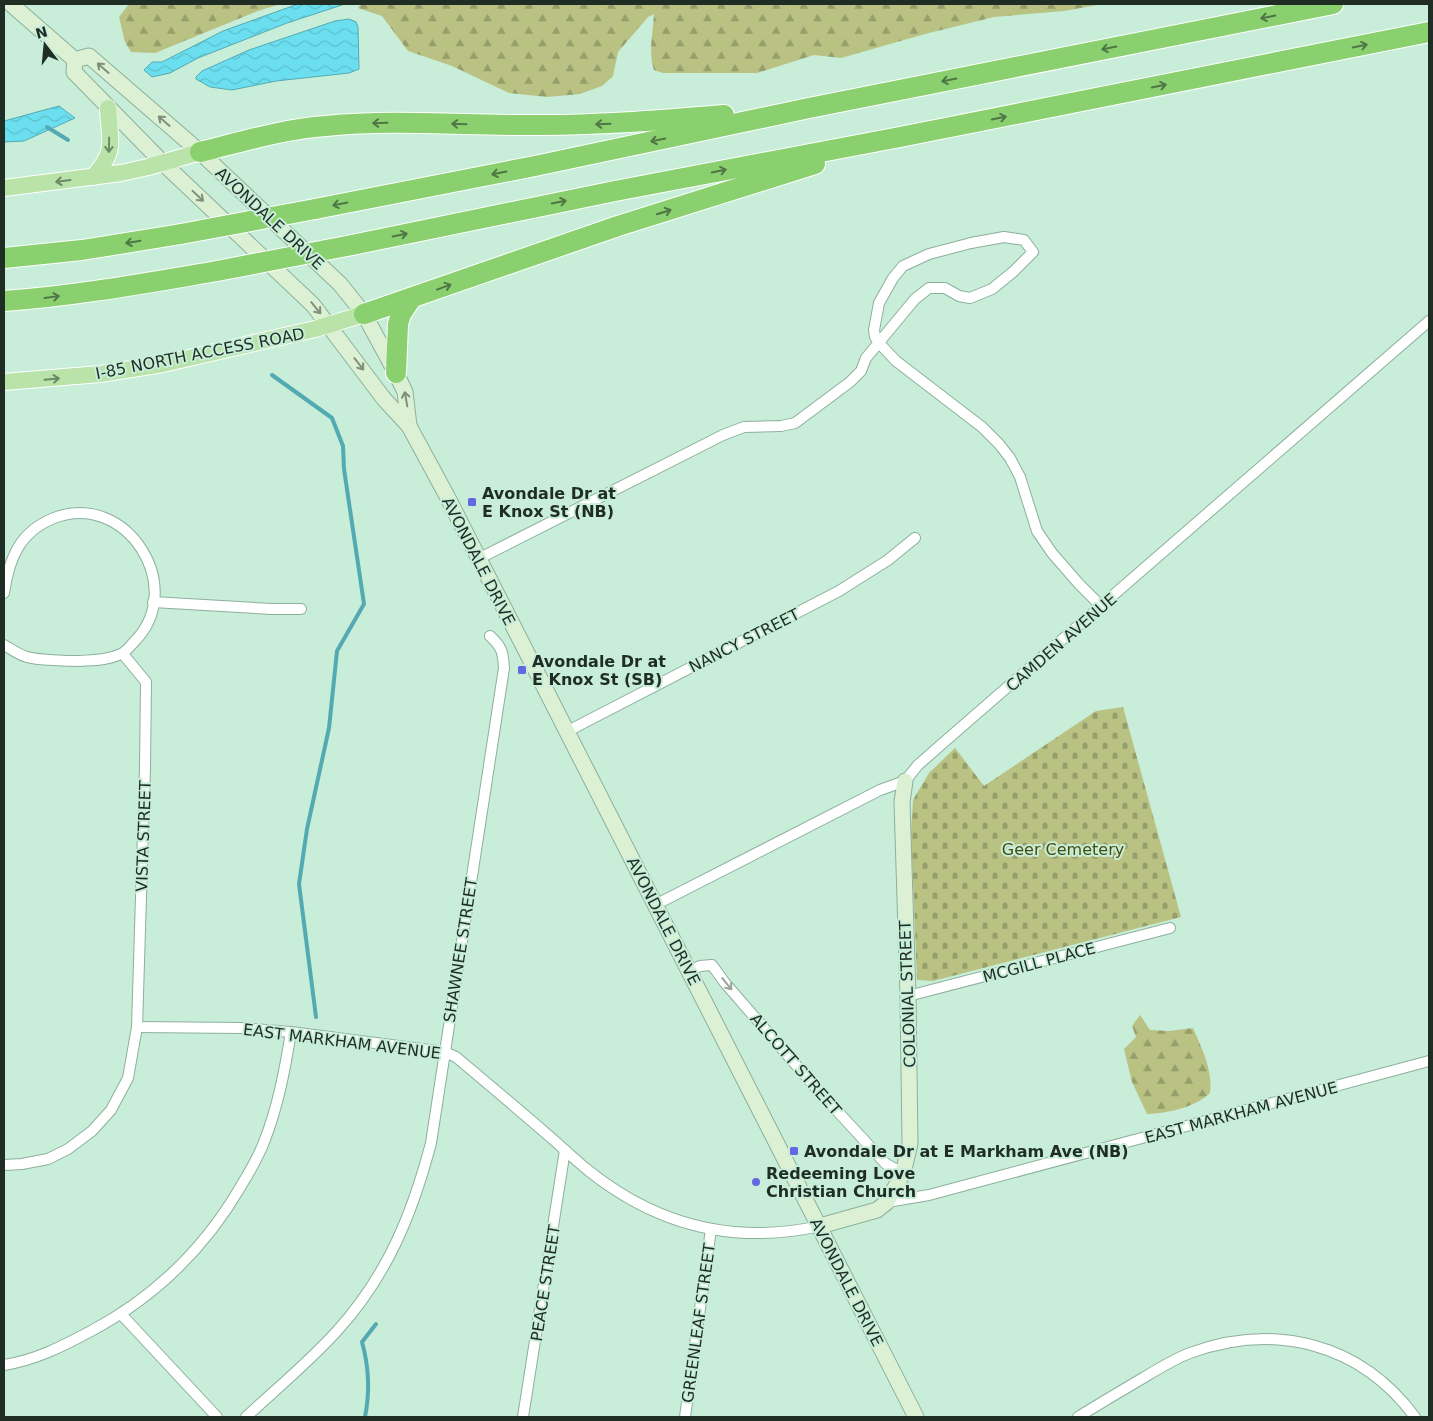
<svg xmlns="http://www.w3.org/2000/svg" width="1433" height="1421" font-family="'DejaVu Sans',sans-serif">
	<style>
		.forest { fill: url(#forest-firs) }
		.cemetery { fill: url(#cemetery-stones) }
		.water { fill: url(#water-waves); stroke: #54aab2 }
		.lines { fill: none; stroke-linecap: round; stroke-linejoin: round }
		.stream { stroke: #54aab2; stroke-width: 4 }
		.street-casing { stroke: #8cb09d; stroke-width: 12 }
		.secondary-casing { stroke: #8cb09d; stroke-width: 17 }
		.primary-casing { stroke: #fff; stroke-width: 18 }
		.highway-casing { stroke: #fff; stroke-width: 22 }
		.street { stroke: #fff; stroke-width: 10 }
		.secondary { stroke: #dcf1d4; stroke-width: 15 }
		.primary { stroke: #b9e3a9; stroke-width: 16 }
		.highway { stroke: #8ad06f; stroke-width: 20 }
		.highway-bridge-casing { stroke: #fff; stroke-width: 22; stroke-linecap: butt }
		.highway-bridge { stroke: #8ad06f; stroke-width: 20 }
		.oneway { stroke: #4f7646 }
		.oneway2 { stroke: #7e8f7c }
		.oneway3 { stroke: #6c8867 }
		.oneway4 { stroke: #9aa09d }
		.poi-dot { fill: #6367e0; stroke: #c8edd8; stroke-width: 2 }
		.labels { text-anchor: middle; stroke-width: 4; stroke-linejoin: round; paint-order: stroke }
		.street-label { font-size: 16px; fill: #1f2d25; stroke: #c8edd8 }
		.poi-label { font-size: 16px; font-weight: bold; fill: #1f2d25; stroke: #c8edd8; text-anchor: start }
		.park-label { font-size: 16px; fill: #474c0d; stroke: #c8edd8 }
	</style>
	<defs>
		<pattern id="forest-firs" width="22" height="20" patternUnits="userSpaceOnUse" patternTransform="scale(1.25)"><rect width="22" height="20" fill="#b9c283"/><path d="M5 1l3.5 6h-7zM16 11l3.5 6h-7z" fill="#969e6b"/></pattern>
		<pattern id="cemetery-stones" width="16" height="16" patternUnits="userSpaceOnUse" patternTransform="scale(1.25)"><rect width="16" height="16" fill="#b9c283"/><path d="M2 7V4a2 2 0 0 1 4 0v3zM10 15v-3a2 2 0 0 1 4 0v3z" fill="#969e6b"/></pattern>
		<pattern id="water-waves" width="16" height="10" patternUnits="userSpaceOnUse" patternTransform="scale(1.25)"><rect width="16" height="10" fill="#6bdfef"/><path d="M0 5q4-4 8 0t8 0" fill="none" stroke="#5cc0cd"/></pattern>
	</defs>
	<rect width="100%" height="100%" fill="#c8edd8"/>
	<!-- forest -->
	<g class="forest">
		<polygon points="129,4 281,4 258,11 155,53 131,52 125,42 119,17"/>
		<path d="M361 4H1103L1064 11 994 17 925 34 841 58 814 55 757 73H663L654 70C648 53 653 32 654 14L648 17 618 52 613 76 602 86 580 94 547 97 509 93 452 66 408 51 382 16 358 8Z"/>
		<path d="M1140 1015 1150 1030 1169 1031 1193 1028C1202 1049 1213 1070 1210 1093 1194 1108 1168 1113 1147 1114L1132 1082 1124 1049 1136 1037 1132 1026Z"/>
	</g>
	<!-- cemetery -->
	<polygon class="cemetery" points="1123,707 1181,917 933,981 917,980 911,832 913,800 929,773 955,748 984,786 1096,711"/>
	<!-- water -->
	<g class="water">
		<polygon points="298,4 345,4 287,23 198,58 170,73 152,77 144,70 152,62 162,62 223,31"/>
		<polygon points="349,19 356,22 358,27 359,69 349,73 276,81 232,90 210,87 196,79 196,77 202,71 249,50 335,21"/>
		<polygon points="59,106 75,118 24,141 4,142 4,121"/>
	</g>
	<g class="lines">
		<!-- stream -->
		<g class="stream">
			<polyline points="47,127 68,140"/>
			<polyline points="272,375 332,418 343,446 344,469 364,604 337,651 329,728 307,829 299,884 316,1017"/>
			<path d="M365 1417C370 1392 369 1367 362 1342L376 1324"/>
		</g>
		<!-- street casing -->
		<g class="street-casing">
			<g id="street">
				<polyline points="478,559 723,435 744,427 781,426 795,423 850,382 861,371 866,358 915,299 929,288 945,288 959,296 970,298 992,289 1013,272 1033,252 1024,240 1004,237 971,243 929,254 903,266 893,278 879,303 874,330 875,337 879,343 896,361 982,427 999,444 1010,458 1020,477 1037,531 1052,553 1079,584 1102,607"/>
				<path d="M4 593C9 559 19 532 54 518 125 490 188 586 135 641 131 645 126 652 121 654 108 660 94 660 80 661 69 661 37 660 27 657 19 655 11 649 4 645"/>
				<polyline points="153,602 272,609 301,609"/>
				<polyline points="566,732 839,591 888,560 915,538"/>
				<polyline points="655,905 880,790 905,781 918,765 943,743 1429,321"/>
				<polyline points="689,971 700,966 712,965 725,983 816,1088 886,1164 903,1173"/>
				<polyline points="908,996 1170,928"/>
				<path d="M137 1027 242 1028 291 1032 445 1052 456 1057C487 1083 518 1109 549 1136 562 1147 575 1160 589 1171 658 1226 734 1245 820 1226"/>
				<polyline points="4,1165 22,1164 48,1159 68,1149 92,1131 111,1110 128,1078 137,1027 145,767 146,682 123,654"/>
				<polyline points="887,1202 929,1195 1429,1061"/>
				<polyline points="121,1314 217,1417"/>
				<path d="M4 1365C36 1360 63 1346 91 1331 155 1297 205 1248 241 1186 250 1171 258 1158 264 1142 278 1107 285 1069 291 1032"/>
				<path d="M246 1417C276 1389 309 1362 337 1331 387 1276 412 1215 431 1143L504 668C503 652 502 647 490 636"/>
				<polyline points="523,1417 565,1150"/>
				<polyline points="685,1417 711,1229"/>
				<path d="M1078 1417C1099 1404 1121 1391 1143 1378 1158 1369 1174 1359 1190 1353 1275 1322 1360 1343 1415 1417"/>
			</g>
		</g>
		<!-- secondary casing -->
		<g class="secondary-casing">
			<g id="secondary">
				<polyline points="11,4 75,60"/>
				<polyline points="75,60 74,72 163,163 313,305 384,399 409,426 448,498 916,1417"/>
				<polyline points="75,60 89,56 200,152 340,284 364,314 396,373 405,392 409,426"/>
				<polyline points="820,1226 877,1210 887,1202 903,1173 910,1144 908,996 902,802 905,781"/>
			</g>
		</g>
		<!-- primary casing -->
		<g class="primary-casing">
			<g id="primary">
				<path d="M93 177C118 149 109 141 108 108"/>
				<polyline points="4,188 121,173 148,167 200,152"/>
				<polyline points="4,382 100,374 163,364 315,329 364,314"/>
			</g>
		</g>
		<!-- highway casing -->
		<g class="highway-casing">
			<g id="highway">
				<path d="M200 152C241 142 283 129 326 126 398 119 470 126 542 125 603 125 664 120 724 115"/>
				<polyline points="315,209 535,166 809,108 1333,4"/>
				<polyline points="352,245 615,191 900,137 1429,32"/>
				<polyline points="4,258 82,250 181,234"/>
				<path d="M4 301C75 296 146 283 217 271"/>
				<polyline points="364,314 618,226 815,164"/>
				<polyline points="396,373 398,324 401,314 411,299"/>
			</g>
		</g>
		<!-- street -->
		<use href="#street" class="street"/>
		<!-- secondary -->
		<use href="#secondary" class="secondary"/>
		<!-- primary -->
		<use href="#primary" class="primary"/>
		<!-- highway -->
		<use href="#highway" class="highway"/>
		<!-- highway-bridge casing -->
		<g class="highway-bridge-casing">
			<g id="highway-bridge">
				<polyline points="181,234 315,209"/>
				<polyline points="217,271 352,245"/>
			</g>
		</g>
		<!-- highway-bridge -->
		<use href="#highway-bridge" class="highway-bridge"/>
	</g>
	<!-- one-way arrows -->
	<defs><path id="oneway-shaft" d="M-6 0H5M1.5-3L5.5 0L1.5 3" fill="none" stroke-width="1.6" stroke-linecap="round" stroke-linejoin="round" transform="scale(1.25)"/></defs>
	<g class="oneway">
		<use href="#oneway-shaft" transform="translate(1268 17) rotate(169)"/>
		<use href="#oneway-shaft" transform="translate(1360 46) rotate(-11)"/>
		<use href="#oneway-shaft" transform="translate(1109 48) rotate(169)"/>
		<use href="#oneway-shaft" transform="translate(949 80) rotate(169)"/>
		<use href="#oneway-shaft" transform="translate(1159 86) rotate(-11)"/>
		<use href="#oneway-shaft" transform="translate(999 118) rotate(-11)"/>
		<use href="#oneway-shaft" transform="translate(380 123) rotate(178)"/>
		<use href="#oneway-shaft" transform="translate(459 124) rotate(-178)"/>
		<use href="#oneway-shaft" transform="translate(603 124) rotate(178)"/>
		<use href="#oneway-shaft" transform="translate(658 140) rotate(168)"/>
		<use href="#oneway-shaft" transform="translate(719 171) rotate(-11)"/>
		<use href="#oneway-shaft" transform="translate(499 173) rotate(169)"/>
		<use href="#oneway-shaft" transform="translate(559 202) rotate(-11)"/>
		<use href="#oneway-shaft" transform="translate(340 204) rotate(169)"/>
		<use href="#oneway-shaft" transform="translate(664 212) rotate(-17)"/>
		<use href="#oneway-shaft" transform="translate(400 235) rotate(-12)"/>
		<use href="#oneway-shaft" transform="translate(133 242) rotate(171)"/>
		<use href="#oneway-shaft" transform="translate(444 287) rotate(-20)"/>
		<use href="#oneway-shaft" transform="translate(52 297) rotate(-8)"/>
	</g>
	<g class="oneway2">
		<use href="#oneway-shaft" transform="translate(103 68) rotate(-139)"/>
		<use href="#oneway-shaft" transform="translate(164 121) rotate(-139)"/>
		<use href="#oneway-shaft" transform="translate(198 196) rotate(43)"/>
		<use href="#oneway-shaft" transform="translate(316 308) rotate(51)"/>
		<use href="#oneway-shaft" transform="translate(359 364) rotate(52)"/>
		<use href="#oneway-shaft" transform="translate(406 399) rotate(-100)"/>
	</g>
	<g class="oneway3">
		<use href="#oneway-shaft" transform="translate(109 145) rotate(91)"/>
		<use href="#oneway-shaft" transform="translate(63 181) rotate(173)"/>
		<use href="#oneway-shaft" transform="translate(52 379) rotate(-5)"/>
	</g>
	<use class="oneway4" href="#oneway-shaft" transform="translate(727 984) rotate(51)"/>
	<!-- markers -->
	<g class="poi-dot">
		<rect x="467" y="497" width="10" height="10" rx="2.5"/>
		<rect x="517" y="665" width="10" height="10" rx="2.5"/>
		<rect x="789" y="1146" width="10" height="10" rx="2.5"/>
		<circle cx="756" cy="1182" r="5"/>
	</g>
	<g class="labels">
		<!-- street labels -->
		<g class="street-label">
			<text transform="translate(270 218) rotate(43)" y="6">AVONDALE DRIVE</text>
			<text transform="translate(200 353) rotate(-11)" y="6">I-85 NORTH ACCESS ROAD</text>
			<text transform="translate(479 561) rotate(63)" y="6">AVONDALE DRIVE</text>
			<text transform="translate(744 640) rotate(-27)" y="6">NANCY STREET</text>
			<text transform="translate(1061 642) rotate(-41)" y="6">CAMDEN AVENUE</text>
			<text transform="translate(143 836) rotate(-88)" y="6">VISTA STREET</text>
			<text transform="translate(664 921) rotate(63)" y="6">AVONDALE DRIVE</text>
			<text transform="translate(460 950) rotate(-81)" y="6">SHAWNEE STREET</text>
			<text transform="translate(1039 962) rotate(-15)" y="6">MCGILL PLACE</text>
			<text transform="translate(907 994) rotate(-92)" y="6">COLONIAL STREET</text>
			<text transform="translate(342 1041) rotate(7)" y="6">EAST MARKHAM AVENUE</text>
			<text transform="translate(796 1064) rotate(49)" y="6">ALCOTT STREET</text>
			<text transform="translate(1241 1112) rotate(-15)" y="6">EAST MARKHAM AVENUE</text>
			<text transform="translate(847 1282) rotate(63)" y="6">AVONDALE DRIVE</text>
			<text transform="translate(545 1283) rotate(-81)" y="6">PEACE STREET</text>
			<text transform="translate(698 1323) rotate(-82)" y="6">GREENLEAF STREET</text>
		</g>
		<!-- poi labels -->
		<g class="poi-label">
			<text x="482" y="499">Avondale Dr at<tspan x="482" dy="18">E Knox St (NB)</tspan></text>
			<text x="532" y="667">Avondale Dr at<tspan x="532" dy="18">E Knox St (SB)</tspan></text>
			<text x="804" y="1157">Avondale Dr at E Markham Ave (NB)</text>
			<text x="766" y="1179">Redeeming Love<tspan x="766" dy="18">Christian Church</tspan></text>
		</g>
		<!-- park labels -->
		<g class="park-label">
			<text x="1063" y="855">Geer Cemetery</text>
		</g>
	</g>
	<!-- border -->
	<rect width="1433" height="1421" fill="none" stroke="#1f2d25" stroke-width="10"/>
	<!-- north arrow -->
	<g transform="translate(45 45) rotate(344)" stroke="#c8edd8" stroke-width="4" paint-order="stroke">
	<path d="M0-4L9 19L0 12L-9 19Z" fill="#1f2d25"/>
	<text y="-8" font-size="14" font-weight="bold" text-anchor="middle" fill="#1f2d25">N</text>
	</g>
</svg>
